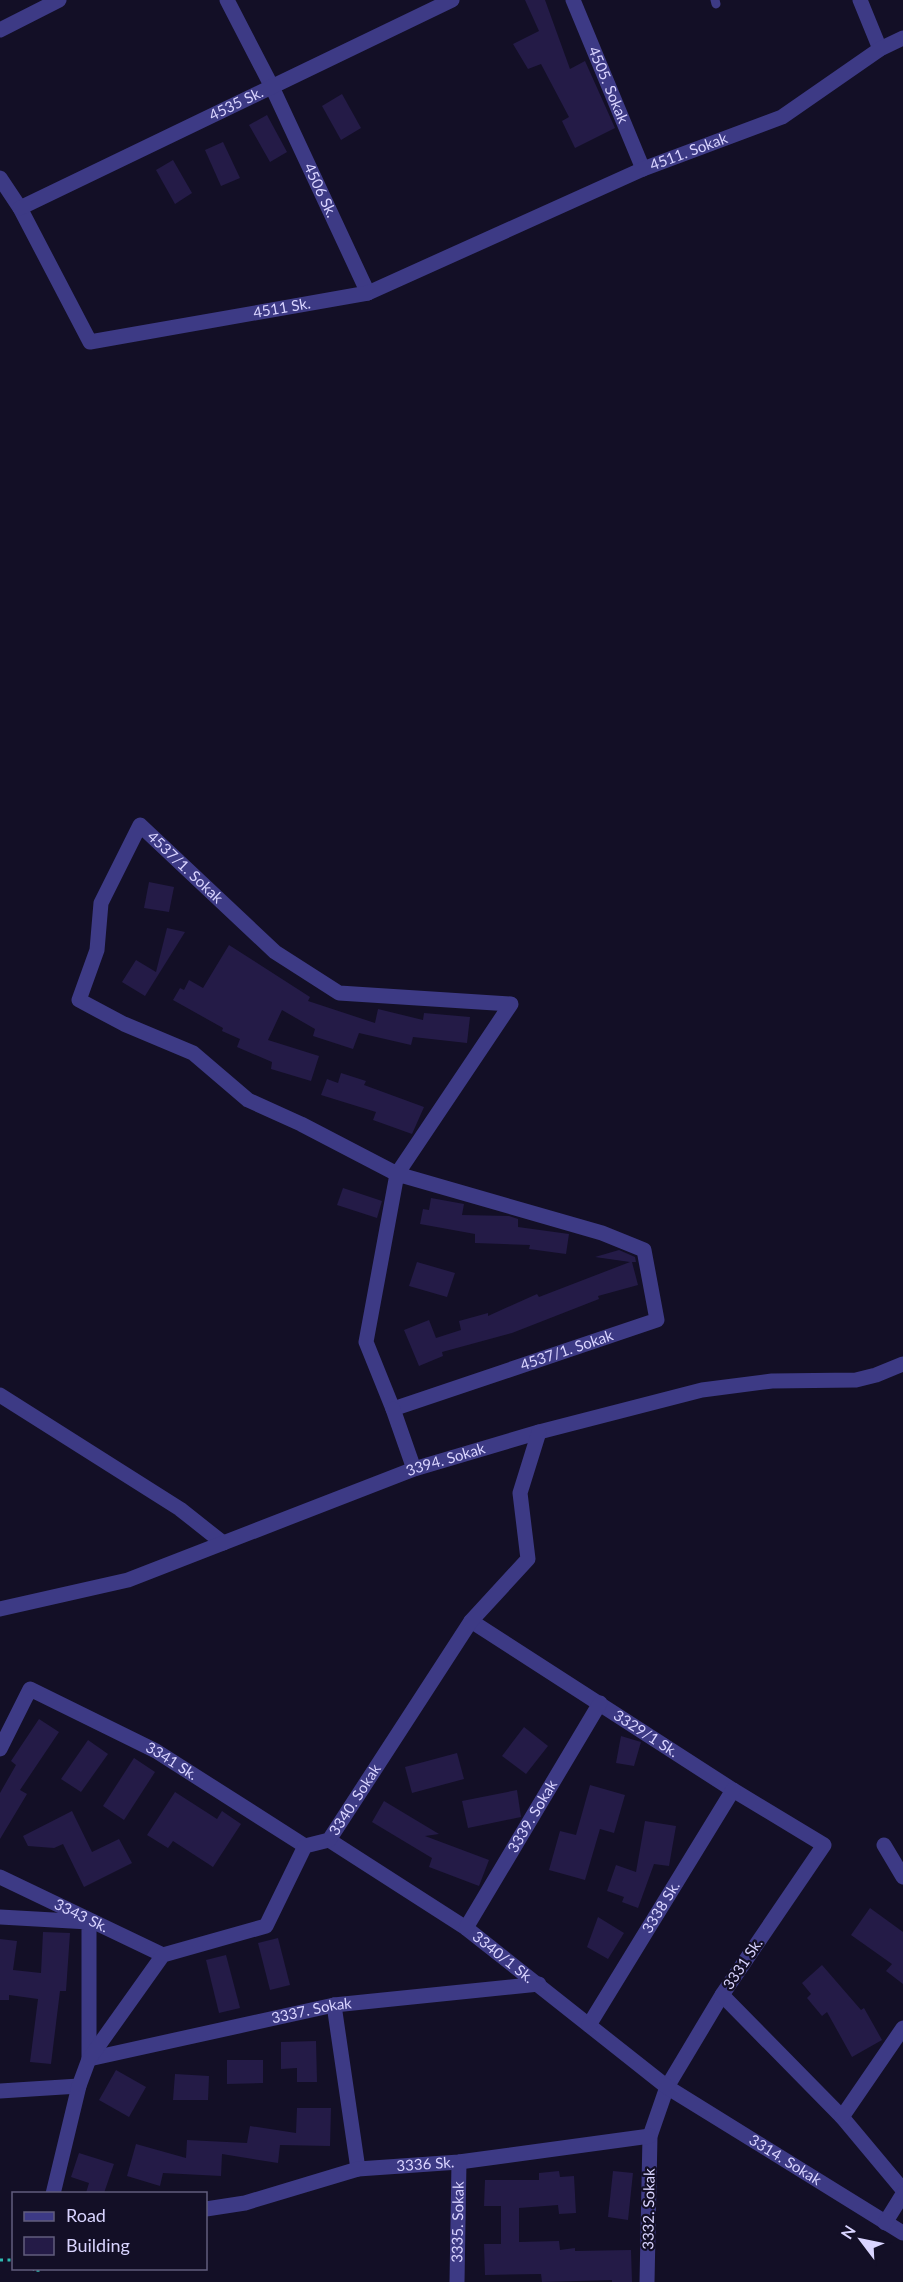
<svg xmlns="http://www.w3.org/2000/svg" width="903" height="2282" font-family="Lato,sans-serif">
	<style>
		.building { fill: #241b47 }
		.lines { fill: none; stroke-linecap: round; stroke-linejoin: round }
		.path { stroke: #2fb8b0; stroke-width: 3; stroke-dasharray: 3 4.5; stroke-linecap: butt }
		.service { stroke: #3d3a85; stroke-width: 9 }
		.minor { stroke: #3d3a85; stroke-width: 15 }
		.labels { text-anchor: middle; stroke-width: 4.5; stroke-linejoin: round; paint-order: stroke }
		.street-label { font-size: 15px; fill: #d9d4ff; stroke: #130f26 }
	</style>
	<rect width="100%" height="100%" fill="#130f26"/>
	<!-- building -->
	<g class="building">
		<polygon points="525,0 545,0 570,69 585,61 615,128 575,148 562,121 569,117 541,64 528,69 513,44 539,31"/>
		<polygon points="342,94 361,128 341,140 322,106"/>
		<polygon points="267,115 287,152 270,162 249,125"/>
		<polygon points="223,142 240,178 221,186 205,150"/>
		<polygon points="173,160 192,193 175,204 156,170"/>
		<polygon points="149,882 174,887 169,912 144,908"/>
		<polygon points="167,928 185,932 145,996 122,982 136,960 156,972"/>
		<polygon points="229,945 310,997 308,1001 375,1023 378,1009 423,1020 424,1013 470,1017 467,1043 413,1037 411,1045 359,1033 353,1049 313,1036 315,1029 282,1010 268,1040 319,1056 311,1081 271,1069 272,1062 237,1047 240,1039 222,1031 223,1028 173,1000 180,988 184,990 189,980 203,988"/>
		<polygon points="341,1073 366,1081 364,1085 424,1107 412,1134 373,1120 376,1112 321,1095 327,1079 338,1083"/>
		<polygon points="343,1188 382,1201 377,1218 337,1205"/>
		<polygon points="431,1198 464,1204 462,1215 509,1216 518,1219 518,1227 569,1234 566,1254 529,1249 530,1245 475,1243 475,1234 420,1224 423,1209 429,1210"/>
		<polygon points="619,1250 635,1257 636,1262 632,1262 638,1285 598,1296 599,1299 512,1333 442,1352 443,1356 419,1366 404,1330 429,1320 436,1338 461,1330 459,1321 488,1313 488,1316 537,1294 539,1297 630,1262 595,1257"/>
		<polygon points="417,1262 455,1273 447,1297 409,1286"/>
		<polygon points="39,1719 59,1732 20,1790 27,1794 0,1839 0,1793 16,1765 11,1761"/>
		<polygon points="524,1727 548,1746 526,1774 502,1756"/>
		<polygon points="621,1736 641,1742 634,1766 616,1763"/>
		<polygon points="88,1740 108,1754 81,1792 61,1779"/>
		<polygon points="457,1753 464,1779 412,1793 405,1767"/>
		<polygon points="134,1758 155,1772 124,1820 103,1806"/>
		<polygon points="590,1785 625,1795 614,1833 600,1829 585,1880 549,1870 560,1831 576,1835"/>
		<polygon points="517,1790 521,1817 468,1828 462,1801"/>
		<polygon points="175,1792 217,1819 222,1811 241,1824 213,1867 173,1841 168,1848 147,1835"/>
		<polygon points="384,1801 439,1834 425,1836 489,1860 479,1886 429,1867 432,1858 372,1822"/>
		<polygon points="72,1811 92,1852 119,1839 132,1863 84,1887 63,1844 54,1848 28,1846 23,1836"/>
		<polygon points="645,1821 676,1826 669,1866 654,1864 638,1908 622,1902 624,1897 607,1891 616,1865 636,1872"/>
		<polygon points="870,1908 903,1932 903,1984 886,1971 892,1964 851,1935"/>
		<polygon points="598,1917 624,1933 608,1959 587,1947"/>
		<polygon points="43,1932 70,1933 66,1991 60,1991 51,2064 30,2062 38,1999 9,1995 9,2000 0,2000 0,1939 17,1941 13,1970 41,1973"/>
		<polygon points="278,1938 290,1985 270,1990 258,1943"/>
		<polygon points="226,1955 240,2008 219,2013 206,1960"/>
		<polygon points="822,1965 861,2010 864,2008 882,2040 852,2057 827,2012 822,2016 807,1998 811,1994 802,1983"/>
		<polygon points="316,2041 317,2082 297,2082 297,2068 281,2069 281,2042"/>
		<polygon points="227,2060 263,2060 263,2083 227,2084"/>
		<polygon points="116,2070 146,2087 129,2117 99,2100"/>
		<polygon points="175,2074 209,2076 208,2100 173,2100"/>
		<polygon points="297,2108 331,2108 330,2146 280,2145 278,2163 222,2154 221,2176 163,2173 160,2186 127,2176 136,2144 186,2158 187,2140 247,2143 250,2126 296,2133"/>
		<polygon points="79,2153 114,2164 104,2193 86,2193 89,2183 71,2177"/>
		<polygon points="559,2171 560,2177 574,2176 576,2213 559,2214 558,2205 519,2208 519,2242 559,2241 560,2250 575,2248 575,2251 631,2250 632,2282 612,2282 612,2280 542,2282 541,2274 485,2275 484,2244 501,2244 501,2206 484,2206 485,2180 539,2180 539,2173"/>
		<polygon points="613,2171 633,2173 628,2220 608,2217"/>
	</g>
	<g class="lines">
		<!-- path -->
		<g class="path">
			<polyline points="0,2260 14,2260"/>
			<polyline points="32,2268 38,2272 38,2268"/>
		</g>
		<!-- service -->
		<polyline class="service" points="715,0 716,4"/>
		<!-- minor -->
		<g class="minor">
			<path id="s1" d="M227 0 272 87 368 293"/>
			<path id="s2" d="M573 0 643 169"/>
			<polyline points="860,0 880,49"/>
			<polyline points="0,30 59,0"/>
			<path id="s3" d="M0 178 20 208 90 342 368 293 643 169 782 117 880 49 903 38"/>
			<path id="s4" d="M20 208 452 0"/>
			<path id="s5" d="M397 1174 301 1124 248 1100 193 1053 124 1024 79 1000 97 950 101 903 140 825 275 952 339 993 511 1004 397 1174 366 1342 393 1409 657 1320 644 1250 602 1233 397 1174"/>
			<polyline points="0,1395 180,1509 223,1543"/>
			<polyline points="393,1409 414,1469"/>
			<path id="s6" d="M0 1609 128 1580 414 1469 539 1432 702 1390 772 1381 856 1380 876 1375 903 1364"/>
			<path id="s7" d="M471 1621 733 1790 824 1845 722 1995 667 2087 650 2136 647 2282"/>
			<path id="s8" d="M0 1749 30 1689 156 1751 305 1846"/>
			<path id="s9" d="M329 1840 466 1928 667 2087 903 2233"/>
			<polyline points="884,1845 903,1877"/>
			<path id="s10" d="M0 1877 163 1955"/>
			<path id="s11" d="M0 1917 89 1922V2059L334 2005 539 1984"/>
			<path id="s12" d="M466 1928 600 1703"/>
			<polyline points="722,1995 842,2117 903,2190"/>
			<polyline points="334,2005 358,2169"/>
			<path id="s13" d="M589 2025 733 1790"/>
			<polyline points="0,2091 79,2086"/>
			<polyline points="842,2117 903,2028"/>
			<path id="s14" d="M53 2194 79 2086 89 2059 163 1955 266 1926 305 1846 329 1840 471 1621 528 1559 520 1493 539 1432"/>
			<path id="s15" d="M206 2209 245 2203 358 2169 459 2162 650 2136"/>
			<polyline points="885,2223 903,2194"/>
			<path id="s16" d="M457 2282 459 2162"/>
		</g>
	</g>
	<g class="labels">
		<!-- street labels -->
		<g class="street-label">
			<text dy="5" stroke="none"><textPath href="#s2" startOffset="92">4505. Sokak</textPath></text>
			<text dy="5" stroke="none"><textPath href="#s4" startOffset="240">4535 Sk.</textPath></text>
			<text dy="5" stroke="none"><textPath href="#s3" startOffset="820">4511. Sokak</textPath></text>
			<text dy="5" stroke="none"><textPath href="#s1" startOffset="212">4506 Sk.</textPath></text>
			<text dy="5" stroke="none"><textPath href="#s3" startOffset="382">4511 Sk.</textPath></text>
			<text dy="5" stroke="none"><textPath href="#s5" startOffset="614">4537/1. Sokak</textPath></text>
			<text dy="5" stroke="none"><textPath href="#s5" startOffset="1617">4537/1. Sokak</textPath></text>
			<text dy="5" stroke="none"><textPath href="#s6" startOffset="471">3394. Sokak</textPath></text>
			<text dy="5" stroke="none"><textPath href="#s7" startOffset="208">3329/1 Sk.</textPath></text>
			<text dy="5" stroke="none"><textPath href="#s8" startOffset="226">3341 Sk.</textPath></text>
			<text dy="5" stroke="none"><textPath href="#s14" startOffset="536">3340. Sokak</textPath></text>
			<text dy="5" stroke="none"><textPath href="#s12" startOffset="130">3339. Sokak</textPath></text>
			<text dy="5" stroke="none"><textPath href="#s13" startOffset="138">3338 Sk.</textPath></text>
			<text dy="5" stroke="none"><textPath href="#s10" startOffset="90">3343 Sk.</textPath></text>
			<text dy="5" stroke="none"><textPath href="#s9" startOffset="210">3340/1 Sk.</textPath></text>
			<text transform="translate(743 1964) rotate(-56)" y="5">3331 Sk.</text>
			<text dy="5" stroke="none"><textPath href="#s11" startOffset="454">3337. Sokak</textPath></text>
			<text dy="5" stroke="none"><textPath href="#s9" startOffset="558">3314. Sokak</textPath></text>
			<text dy="5" stroke="none"><textPath href="#s15" startOffset="225">3336 Sk.</textPath></text>
			<text transform="translate(649 2209) rotate(-89)" y="5">3332. Sokak</text>
			<text dy="5" stroke="none"><textPath href="#s16" startOffset="60">3335. Sokak</textPath></text>
		</g>
	</g>
	<!-- legend -->
	<rect x="12" y="2192" width="195" height="78" fill="#130f26" stroke="#625e7d" stroke-width="1.5"/>
	<rect x="24" y="2212" width="30" height="9" fill="#3d3a85" stroke="#625e7d" stroke-width="1.5"/>
	<text x="66" y="2222" font-size="18" fill="#d9d4ff">Road</text>
	<rect x="24" y="2237" width="30" height="18" fill="#241b47" stroke="#625e7d" stroke-width="1.5"/>
	<text x="66" y="2252" font-size="18" fill="#d9d4ff">Building</text>
	<!-- north arrow -->
	<g transform="translate(861 2240) rotate(302)" stroke="#130f26" stroke-width="4.5" paint-order="stroke">
	<path d="M0-4.5L10 22L0 15L-10 22Z" fill="#d9d4ff"/>
	<text y="-9" font-size="16" font-weight="bold" text-anchor="middle" fill="#d9d4ff">N</text>
	</g>
</svg>
